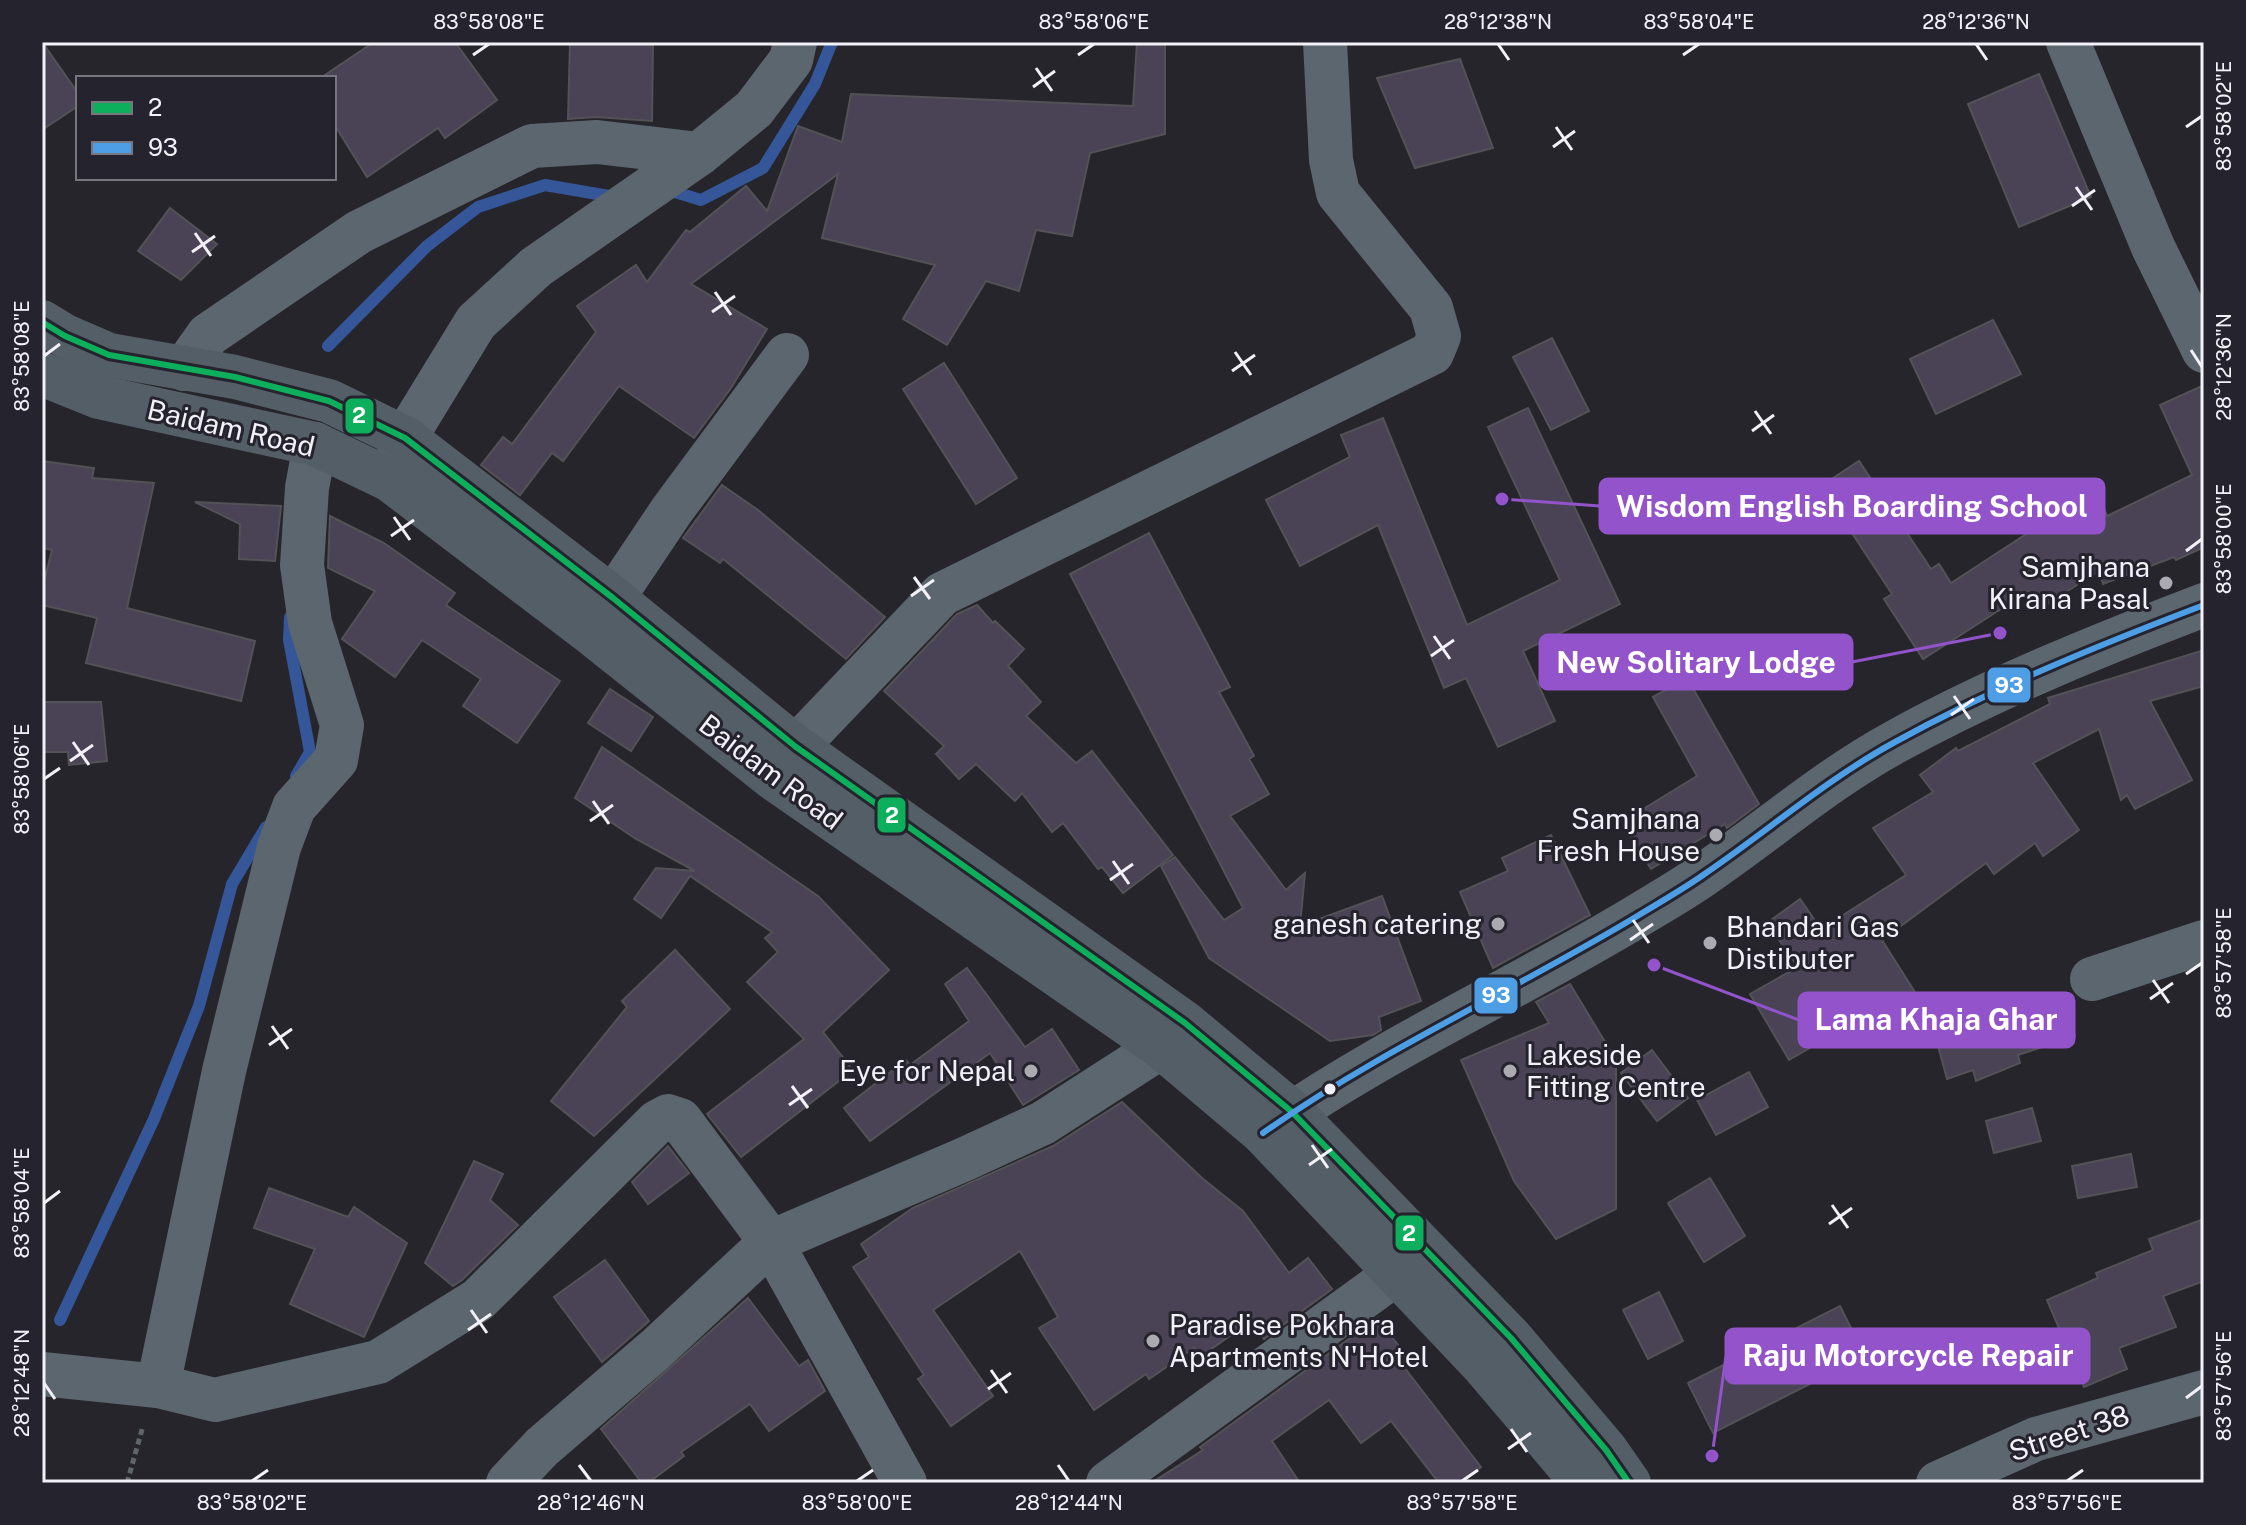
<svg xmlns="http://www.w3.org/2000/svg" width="2246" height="1525" font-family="'Public Sans',sans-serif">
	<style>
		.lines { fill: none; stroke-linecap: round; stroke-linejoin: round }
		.stream { stroke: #355698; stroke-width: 12 }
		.building { fill: #494355; stroke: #535256; stroke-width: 2 }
		.path { stroke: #5f656b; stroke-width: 5; stroke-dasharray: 6 4; stroke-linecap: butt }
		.minor { stroke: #5c666e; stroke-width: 44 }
		.major { stroke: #545e66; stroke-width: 44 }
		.bus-1-casing { stroke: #25232d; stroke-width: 12 }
		.bus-2-casing { stroke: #25232d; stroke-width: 12 }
		.bus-1 { stroke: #0daf5c; stroke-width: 6 }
		.bus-2 { stroke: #4d9ee5; stroke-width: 6 }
		.ticks { fill: none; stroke: #f3f1f8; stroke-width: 3 }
		.poi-dot { fill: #abaab0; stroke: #25232d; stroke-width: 3 }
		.bus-dot { fill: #f3f1f8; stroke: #25232d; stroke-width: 3 }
		.labels { text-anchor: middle; stroke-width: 6; stroke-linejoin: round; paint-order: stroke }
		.street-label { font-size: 28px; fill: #f3f1f8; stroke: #25232d }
		.poi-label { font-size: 28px; fill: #f3f1f8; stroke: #25232d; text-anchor: end }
		.leader { fill: none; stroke: #9353ca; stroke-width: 3 }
		.callout-dot { fill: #9353ca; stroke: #25232d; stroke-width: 3 }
		.callout { fill: #9353ca; stroke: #9353ca; stroke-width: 3 }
		.callout-label { font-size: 30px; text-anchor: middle; font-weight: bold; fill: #fff }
		.line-badge { stroke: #25232d; stroke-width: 3 }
		.badge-label { font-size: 22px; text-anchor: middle; font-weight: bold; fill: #fff }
		.neatline { fill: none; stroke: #f3f1f8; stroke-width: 3 }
		.ticks-label { font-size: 20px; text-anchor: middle; fill: #f3f1f8 }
	</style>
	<rect width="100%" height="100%" fill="#26252b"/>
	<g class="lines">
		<!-- stream -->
		<g class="stream">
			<polyline points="665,189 701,200 763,168 815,84 832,42"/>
			<polyline points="328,346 427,246 478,207 545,185 609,196 617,195"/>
			<polyline points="290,617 289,640 310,752 296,776"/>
			<polyline points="60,1320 154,1119 199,1006 232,884 266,827"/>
		</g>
	</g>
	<!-- building -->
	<g class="building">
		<polygon points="42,42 78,93 78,106 42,130"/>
		<polygon points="374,42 455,42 497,100 445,138 438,128 367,177 334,124 334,78 322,77"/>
		<polygon points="570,42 653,42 652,121 596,117 568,119"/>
		<polygon points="1137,42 1165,42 1165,134 1090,153 1072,236 1036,230 1019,291 986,281 947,345 903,319 935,265 822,238 838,174 691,284 767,329 731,388 694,438 619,386 563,461 552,453 520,495 481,465 503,437 512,444 596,332 577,306 636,265 647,282 686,230 690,232 746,186 767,211 798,126 842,142 851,94 1133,106"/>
		<polygon points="1460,59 1493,148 1415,168 1377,78"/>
		<polygon points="2039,74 2091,197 2019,227 1968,104"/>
		<polygon points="170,208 217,244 181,280 138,251"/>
		<polygon points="1993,320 2021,374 1936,414 1910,359"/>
		<polygon points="1552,338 1589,411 1551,430 1513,357"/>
		<polygon points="944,363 1017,478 976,504 903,389"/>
		<polygon points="2204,385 2204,547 2176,560 2174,557 2103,584 2099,571 2041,608 2029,591 1923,659 1884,599 1892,594 1821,486 1859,461 1931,569 1939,564 1951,583 2028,533 2103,505 2107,516 2192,475 2160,405"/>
		<polygon points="1528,408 1620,604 1523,651 1555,721 1498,747 1466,678 1444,688 1378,525 1300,566 1266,500 1350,457 1341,435 1383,418 1467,625 1560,580 1488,427"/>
		<polygon points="42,461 94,468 92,478 154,483 127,608 255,641 241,701 86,663 97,618 42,605 42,589 52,550 42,548"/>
		<polygon points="722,485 758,510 885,617 846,659 723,559 720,563 683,538"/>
		<polygon points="195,502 281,506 275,561 239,559 240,524"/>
		<polygon points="330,516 384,543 455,593 446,605 560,681 517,743 463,706 481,679 422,640 395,677 342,639 375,591 328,568"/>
		<polygon points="1149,533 1230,687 1219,692 1254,756 1249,759 1269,794 1230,816 1286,890 1305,873 1300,926 1382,896 1421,1001 1379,1017 1381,1030 1373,1035 1330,1041 1209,958 1161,866 1175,857 1224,920 1243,908 1070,574"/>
		<polygon points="977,605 993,623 995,621 1024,649 1008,666 1041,702 1026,716 1076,763 1092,751 1173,855 1123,893 1102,867 1098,869 1063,823 1052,832 1022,793 1015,801 976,764 959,779 936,754 944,746 884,691 957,614"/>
		<polygon points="2204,650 2204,686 2150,701 2192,780 2135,809 2127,795 2121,800 2099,729 2033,763 2079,830 2043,856 2035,843 1994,874 1986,863 1882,940 1916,994 1867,1025 1862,1018 1789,1060 1750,994 1798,967 1767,923 1800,899 1821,929 1906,875 1873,828 1933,792 1920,775 1956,748 1958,751 2050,704 2048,698"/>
		<polygon points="1687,678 1759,804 1727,828 1725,824 1651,869 1622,822 1697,776 1653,697"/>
		<polygon points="610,689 653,717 631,751 588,723"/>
		<polygon points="42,702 101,702 107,761 69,765 68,752 42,752"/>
		<polygon points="602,747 818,896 889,970 823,1032 853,1070 741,1157 707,1114 804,1039 747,982 778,952 765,938 772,932 690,876 661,918 634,899 656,868 695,871 636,839 575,798"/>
		<polygon points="1551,835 1590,915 1493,968 1460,892 1508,871 1502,858"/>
		<polygon points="675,950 730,1009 594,1136 551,1101 627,1007 622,1001"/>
		<polygon points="967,968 1025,1047 1052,1029 1079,1070 1023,1105 990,1053 870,1141 844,1108 906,1060 910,1065 969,1021 945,984"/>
		<polygon points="1570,984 1616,1060 1616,1209 1556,1239 1514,1181 1461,1060 1549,1023 1536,1002"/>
		<polygon points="2062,995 2075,1036 2018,1055 2020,1063 1976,1081 1973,1070 1947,1079 1934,1031"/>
		<polygon points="1652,1050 1688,1098 1657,1121 1621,1073"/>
		<polygon points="1749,1072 1768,1107 1716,1135 1697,1100"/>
		<polygon points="1122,1102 1202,1178 1243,1211 1289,1273 1308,1258 1332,1289 1264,1339 1251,1321 1200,1357 1194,1348 1149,1379 1146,1374 1094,1410 1039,1328 1058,1317 1020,1251 933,1310 993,1396 951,1426 918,1379 924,1375 853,1267 869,1257 861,1244 913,1208 1053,1146"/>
		<polygon points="2032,1108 2041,1141 1994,1153 1986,1121"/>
		<polygon points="668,1146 689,1173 648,1204 632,1182"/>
		<polygon points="2131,1154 2137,1187 2078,1198 2072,1166"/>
		<polygon points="474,1161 503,1174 490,1200 518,1225 462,1280 453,1286 425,1263"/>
		<polygon points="1710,1178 1745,1236 1704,1262 1668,1203"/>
		<polygon points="269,1188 348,1217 354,1207 407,1243 364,1337 290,1304 315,1249 254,1228"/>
		<polygon points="2204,1219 2204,1281 2163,1296 2176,1327 2119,1348 2127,1369 2084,1387 2047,1300 2098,1278 2096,1273 2153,1250 2149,1239"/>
		<polygon points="605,1260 649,1321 602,1362 554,1297"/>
		<polygon points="1659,1292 1683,1341 1648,1359 1623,1310"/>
		<polygon points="748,1298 799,1366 808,1360 825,1391 769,1431 750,1404 681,1452 684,1456 648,1483 642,1483 601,1429"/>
		<polygon points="1840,1306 1865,1356 1713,1433 1688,1383"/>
		<polygon points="1378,1318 1401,1349 1394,1354 1481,1467 1460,1483 1439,1483 1391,1421 1361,1443 1329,1400 1272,1441 1300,1483 1151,1483 1203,1450 1200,1447"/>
	</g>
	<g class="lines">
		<!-- path -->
		<polyline class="path" points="127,1483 143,1426"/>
		<!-- minor -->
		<g class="minor">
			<polyline points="2068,42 2153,247 2204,351"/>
			<polyline points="184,369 208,335 359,232 532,146 597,142 699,154"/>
			<polyline points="392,474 405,438 476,322 536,267 699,154 754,109 791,60 795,42"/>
			<polyline points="613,598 672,510 787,355"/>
			<polyline points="796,747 942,594 1432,353 1439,336 1431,308 1338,193 1331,160 1325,42"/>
			<polyline points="2092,979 2204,942"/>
			<path d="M1263 1133C1382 1049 1515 990 1639 915 1662 901 1685 888 1706 873 1769 830 1827 779 1895 742 1993 688 2099 645 2204 605"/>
			<polyline points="42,1374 158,1386 215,1400 378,1362 478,1300 657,1122 668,1116 680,1120 771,1242 965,1159 1043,1123 1161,1047"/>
			<polyline points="158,1386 224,1071 279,847 294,807 336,760 342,725 310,623 302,565 307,488 315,444"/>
			<polyline points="508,1483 542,1447 656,1349 771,1242 905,1483"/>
			<polyline points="1108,1483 1397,1273"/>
			<polyline points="1938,1483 2036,1439 2204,1392"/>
		</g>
		<!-- major -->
		<g class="major">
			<polyline points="42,322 65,336 109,355 235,377 329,401 405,438 613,598 796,747 1185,1023 1292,1112 1511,1338 1606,1450 1629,1483"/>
			<polyline points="42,374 99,397 315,444 390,480 591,633 773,778 1161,1047 1263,1133 1482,1364 1583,1483"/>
		</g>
		<!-- bus-1 casing -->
		<g class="bus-1-casing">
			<polyline id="bus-1" points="42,322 65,336 109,355 235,377 329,401 405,438 613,598 796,747 1185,1023 1292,1112 1511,1338 1606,1450 1629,1483"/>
		</g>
		<!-- bus-2 casing -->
		<g class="bus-2-casing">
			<path id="bus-2" d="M1263 1133C1382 1049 1515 990 1639 915 1662 901 1685 888 1706 873 1769 830 1827 779 1895 742 1993 688 2099 645 2204 605"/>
		</g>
		<!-- bus-1 -->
		<use href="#bus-1" class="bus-1"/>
		<!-- bus-2 -->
		<use href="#bus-2" class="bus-2"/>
	</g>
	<!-- ticks -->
	<path class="ticks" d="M1498 44 1509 60M1976 44 1987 60M473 55 489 44M1078 55 1094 44M1683 55 1699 44M1036 68 1052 91M1033 87 1055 71M1556 127 1572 150M2186 127 2202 116M1553 147 1575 131M2076 187 2092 210M2072 206 2095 190M195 233 211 256M192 252 215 236M715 292 731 315M712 312 735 296M2191 350 2202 367M1235 352 1251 375M44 356 60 344M1232 371 1255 355M1755 411 1771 434M1752 431 1774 415M394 517 410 540M391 536 414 520M2186 551 2202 539M914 577 930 599M911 596 934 580M1434 636 1450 659M1431 656 1454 640M1954 696 1970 719M1951 715 1974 699M73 742 89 765M70 761 93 745M44 779 60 768M593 801 609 824M590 821 613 805M1113 861 1129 884M1110 880 1133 864M1633 920 1649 943M1630 940 1653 924M2186 974 2202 963M2153 980 2169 1003M2150 999 2173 983M272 1026 288 1049M269 1045 292 1029M792 1086 808 1108M789 1105 812 1089M1312 1145 1328 1168M1309 1165 1332 1149M44 1203 60 1191M1832 1205 1848 1228M1829 1224 1852 1208M471 1310 487 1333M468 1330 491 1314M991 1370 1007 1393M44 1383 55 1399M988 1389 1011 1373M2186 1398 2202 1386M1511 1429 1527 1452M1508 1449 1531 1433M579 1465 591 1481M1058 1465 1069 1481M252 1481 268 1470M857 1481 873 1470M1462 1481 1478 1470M2067 1481 2083 1470"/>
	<!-- markers -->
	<g class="poi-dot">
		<circle cx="2166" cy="583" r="8"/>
		<circle cx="1716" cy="835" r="8"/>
		<circle cx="1498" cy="924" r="8"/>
		<circle cx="1710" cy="943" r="8"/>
		<circle cx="1031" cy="1071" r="8"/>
		<circle cx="1510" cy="1071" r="8"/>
		<circle cx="1153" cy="1341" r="8"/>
	</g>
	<circle class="bus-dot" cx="1330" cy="1089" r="7"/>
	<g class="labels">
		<!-- street labels -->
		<g class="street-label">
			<text transform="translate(231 428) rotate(13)" y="10">Baidam Road</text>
			<text transform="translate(771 772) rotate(37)" y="10">Baidam Road</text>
			<text transform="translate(2069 1433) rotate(-18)" y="10">Street 38</text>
		</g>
		<!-- poi labels -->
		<g class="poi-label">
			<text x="2150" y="577">Samjhana<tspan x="2150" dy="32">Kirana Pasal</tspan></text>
			<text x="1700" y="829">Samjhana<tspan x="1700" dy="32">Fresh House</tspan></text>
			<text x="1482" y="934">ganesh catering</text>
			<text x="1726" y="937" text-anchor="start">Bhandari Gas<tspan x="1726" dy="32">Distibuter</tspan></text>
			<text x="1526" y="1065" text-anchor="start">Lakeside<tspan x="1526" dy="32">Fitting Centre</tspan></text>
			<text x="1015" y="1081">Eye for Nepal</text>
			<text x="1169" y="1335" text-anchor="start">Paradise Pokhara<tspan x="1169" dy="32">Apartments N'Hotel</tspan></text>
		</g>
	</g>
	<!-- callouts -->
	<path class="leader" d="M1502 499L1600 506M2000 633L1852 662M1654 965L1799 1020M1712 1456L1726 1356"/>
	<g class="callout-dot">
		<circle cx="1502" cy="499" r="8"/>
		<circle cx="2000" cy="633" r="8"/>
		<circle cx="1654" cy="965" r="8"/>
		<circle cx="1712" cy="1456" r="8"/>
	</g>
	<g class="callout">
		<rect x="1600" y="479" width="504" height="54" rx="8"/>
		<rect x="1540" y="635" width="312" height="54" rx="8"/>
		<rect x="1799" y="993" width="275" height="54" rx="8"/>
		<rect x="1726" y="1329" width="363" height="54" rx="8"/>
	</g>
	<g class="callout-label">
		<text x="1852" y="517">Wisdom English Boarding School</text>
		<text x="1696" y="673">New Solitary Lodge</text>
		<text x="1936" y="1030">Lama Khaja Ghar</text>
		<text x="1908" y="1366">Raju Motorcycle Repair</text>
	</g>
	<g class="line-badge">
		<rect x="344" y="397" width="31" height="38" rx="8" fill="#0daf5c"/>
		<rect x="1986" y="666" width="46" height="38" rx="8" fill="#4d9ee5"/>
		<rect x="876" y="796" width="31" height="38" rx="8" fill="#0daf5c"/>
		<rect x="1473" y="976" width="46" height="39" rx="8" fill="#4d9ee5"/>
		<rect x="1394" y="1214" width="31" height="38" rx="8" fill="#0daf5c"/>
	</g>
	<g class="badge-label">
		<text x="359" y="423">2</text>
		<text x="2009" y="693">93</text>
		<text x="892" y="823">2</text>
		<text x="1496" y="1003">93</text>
		<text x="1409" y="1241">2</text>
	</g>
	<!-- border -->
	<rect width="2246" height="1525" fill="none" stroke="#25232d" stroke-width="88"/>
	<!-- legend -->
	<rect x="76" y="76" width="260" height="104" fill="#25232d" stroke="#77757e" stroke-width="2"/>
	<rect x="92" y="102" width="40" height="12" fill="#0daf5c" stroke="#77757e" stroke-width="2"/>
	<text x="148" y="116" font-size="24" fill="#f3f1f8">2</text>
	<rect x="92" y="142" width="40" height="12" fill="#4d9ee5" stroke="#77757e" stroke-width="2"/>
	<text x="148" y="156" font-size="24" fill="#f3f1f8">93</text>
	<rect x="44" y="44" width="2158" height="1437" class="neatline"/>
	<g class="ticks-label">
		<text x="489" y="29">83°58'08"E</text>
		<text x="1094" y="29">83°58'06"E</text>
		<text x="1498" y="29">28°12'38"N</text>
		<text x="1699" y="29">83°58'04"E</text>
		<text x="1976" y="29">28°12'36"N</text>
		<text transform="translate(2224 116) rotate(-90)" y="7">83°58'02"E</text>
		<text transform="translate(22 356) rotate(-90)" y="7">83°58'08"E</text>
		<text transform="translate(2224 367) rotate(-90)" y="7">28°12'36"N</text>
		<text transform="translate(2224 539) rotate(-90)" y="7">83°58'00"E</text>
		<text transform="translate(22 779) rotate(-90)" y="7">83°58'06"E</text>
		<text transform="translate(2224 963) rotate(-90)" y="7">83°57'58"E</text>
		<text transform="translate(22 1203) rotate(-90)" y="7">83°58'04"E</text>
		<text transform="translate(22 1383) rotate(-90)" y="7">28°12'48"N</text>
		<text transform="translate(2224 1386) rotate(-90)" y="7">83°57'56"E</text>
		<text x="252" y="1510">83°58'02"E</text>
		<text x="591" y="1510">28°12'46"N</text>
		<text x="857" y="1510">83°58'00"E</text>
		<text x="1069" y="1510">28°12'44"N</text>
		<text x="1462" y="1510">83°57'58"E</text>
		<text x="2067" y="1510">83°57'56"E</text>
	</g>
</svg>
